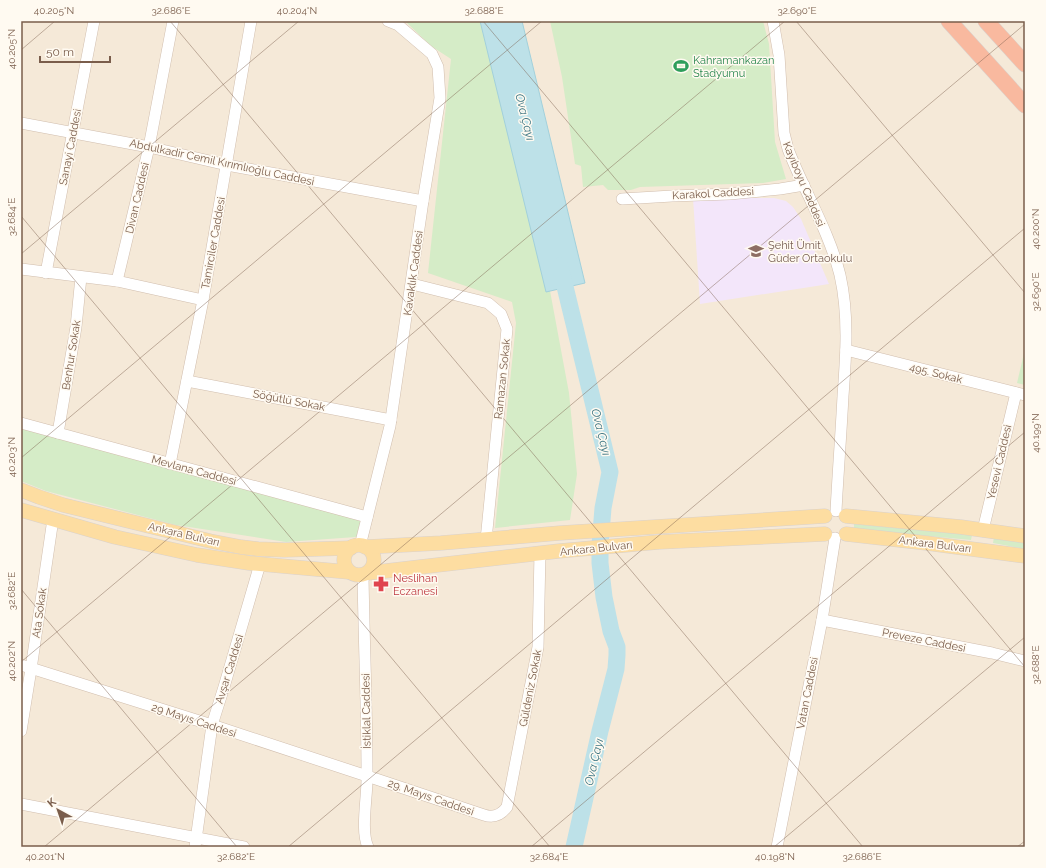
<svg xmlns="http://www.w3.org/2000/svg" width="1046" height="868" font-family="Raleway,sans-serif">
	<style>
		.residential { fill: #f5e9d8 }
		.education { fill: #f3e6fa }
		.green { fill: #d5ecc7 }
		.water { fill: #bde1e8; stroke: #a2d0db }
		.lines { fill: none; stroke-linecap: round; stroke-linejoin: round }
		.river { stroke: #bde1e8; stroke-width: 17 }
		.minor-casing { stroke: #d1beae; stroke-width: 12 }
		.major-casing { stroke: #dad2cd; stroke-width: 15 }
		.highway-casing { stroke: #dad2cd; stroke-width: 17 }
		.minor { stroke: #fff; stroke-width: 11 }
		.major { stroke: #fddda1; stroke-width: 14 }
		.highway { stroke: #f9b99f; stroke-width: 16 }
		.ticks { fill: none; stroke: #7a5d4b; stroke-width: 1; stroke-opacity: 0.45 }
		.labels { text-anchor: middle; stroke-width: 3; stroke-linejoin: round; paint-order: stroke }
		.leisure-label { font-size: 11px; fill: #27864d; stroke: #fffaf1; text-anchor: start }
		.street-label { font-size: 11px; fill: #7a5d4b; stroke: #fffaf1 }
		.education-label { font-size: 11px; fill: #785e54; stroke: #fffaf1; text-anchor: start }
		.health-label { font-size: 11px; fill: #be3a42; stroke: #fffaf1; text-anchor: start }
		.water-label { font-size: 12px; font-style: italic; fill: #417986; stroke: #fffaf1 }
		.neatline { fill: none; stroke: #7a5d4b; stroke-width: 1.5 }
		.ticks-label { font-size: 10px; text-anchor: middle; fill: #7a5d4b }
	</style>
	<rect width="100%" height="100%" fill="#fdf6ea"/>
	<!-- residential -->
	<rect class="residential" x="21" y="21" width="1004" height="826"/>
	<!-- education -->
	<polygon class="education" points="693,198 774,198 786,201 793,207 801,219 829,284 700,304"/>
	<!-- green -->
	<g class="green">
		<polygon points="405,21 480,21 512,138 548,280 569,393 577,474 570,520 495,528 516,323 512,302 428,273 451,59 431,46"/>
		<polygon points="550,21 763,21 769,44 775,142 786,179 763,183 640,187 631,190 608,190 603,185 583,187 581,166 575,164 562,77"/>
		<polygon points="1025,349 1025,385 1017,383"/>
		<polygon points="21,427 367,517 356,537 286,542 176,525 46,491 21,481"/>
		<polygon points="854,524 972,535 971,540 854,529"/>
		<polygon points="994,537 1025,542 1025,549 993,543"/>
	</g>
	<!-- water -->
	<polygon class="water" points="480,21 522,21 585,283 546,292"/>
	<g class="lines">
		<!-- river -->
		<polyline class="river" points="560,266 610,472 603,508 600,545 600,563 604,597 611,631 617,647 617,655 616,669 600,731 574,847"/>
		<!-- minor casing -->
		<g class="minor-casing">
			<g id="minor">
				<path d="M773 21 779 55 784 133 788 149C804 191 829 231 840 275 849 315 846 356 843 396 841 435 838 473 836 511"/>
				<polyline points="21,123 149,147 227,165 423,201"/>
				<polyline points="622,199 672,196 730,194 780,189 804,185"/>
				<polyline points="21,269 117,281 203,300"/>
				<polyline points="46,273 94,21"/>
				<polyline points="117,281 149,147 173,21"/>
				<polyline points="412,284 488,303 501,314 507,329 486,540"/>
				<polyline points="846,350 1025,395"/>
				<polyline points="187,381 391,420"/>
				<polyline points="21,423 367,517"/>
				<polyline points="58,433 76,327 81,277"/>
				<polyline points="170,464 203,300 251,21"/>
				<polyline points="983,530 1016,393"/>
				<polyline points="360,546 390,426 423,201 440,98 438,67 432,54 398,25 388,21"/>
				<path d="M363 575C364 641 367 708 367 774 368 794 360 830 368 847"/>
				<polyline points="822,620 992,653 1025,661"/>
				<path d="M21 665 212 725 367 776 484 815C493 818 501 815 507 807L538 647 540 553"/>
				<polyline points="21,731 31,669 53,519"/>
				<polyline points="21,804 244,847"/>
				<polyline points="195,847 212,725 224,687 260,564"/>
				<polyline points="777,847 822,620 835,538"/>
			</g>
		</g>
		<!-- major casing -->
		<g class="major-casing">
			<g id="major">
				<polyline points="21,490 39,497 63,505 210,541 241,547 258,549 285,550 351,548"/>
				<polyline points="21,510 115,537 197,555 249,563 349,572"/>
				<polyline points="846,516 961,527 1025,536"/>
				<polyline points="846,534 926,543 1025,556"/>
				<circle cx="359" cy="560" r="15"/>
				<polyline points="365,547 441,543 560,533 825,516"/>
				<polyline points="368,573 559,551 659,542 825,534"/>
			</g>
		</g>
		<!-- highway casing -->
		<g class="highway-casing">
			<g id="highway">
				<polyline points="949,21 1025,105"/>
				<polyline points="986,21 1025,64"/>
			</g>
		</g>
		<!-- minor -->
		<use href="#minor" class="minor"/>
		<!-- major -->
		<use href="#major" class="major"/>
		<!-- highway -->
		<use href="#highway" class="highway"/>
	</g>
	<!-- ticks -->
	<path class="ticks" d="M170 21 863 847M483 21 1025 667M796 21 1025 293M21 50 55 21M21 216 550 847M21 254 299 21M21 458 542 21M21 589 237 847M21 662 785 21M44 847 1025 24M288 847 1025 228M531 847 1025 432M774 847 1025 637M1017 847 1025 841"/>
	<!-- icons -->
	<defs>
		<g id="stadium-bare" transform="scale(1.2)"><path d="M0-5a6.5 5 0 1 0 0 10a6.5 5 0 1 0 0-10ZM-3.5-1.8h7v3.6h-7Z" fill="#2e9e5b" stroke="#fffaf1" stroke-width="2.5" paint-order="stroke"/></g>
		<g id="school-bare" transform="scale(1.2)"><path d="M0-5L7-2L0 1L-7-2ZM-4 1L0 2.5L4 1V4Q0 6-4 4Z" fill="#8d6e63" stroke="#fffaf1" stroke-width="2.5" paint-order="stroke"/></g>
		<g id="pharmacy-bare" transform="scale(1.2)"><path d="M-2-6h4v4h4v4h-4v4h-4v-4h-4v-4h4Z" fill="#e0444e" stroke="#fffaf1" stroke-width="2.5" paint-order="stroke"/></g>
	</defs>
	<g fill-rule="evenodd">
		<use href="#stadium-bare" x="681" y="66"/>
		<use href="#school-bare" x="756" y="251"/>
		<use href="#pharmacy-bare" x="381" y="584"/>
	</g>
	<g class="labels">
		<!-- leisure labels -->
		<g class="leisure-label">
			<text x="693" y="64">Kahramankazan<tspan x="693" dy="13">Stadyumu</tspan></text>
		</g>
		<!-- street labels -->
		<g class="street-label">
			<text transform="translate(70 147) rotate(-79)" y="4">Sanayi Caddesi</text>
			<text transform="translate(222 162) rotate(12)" y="4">Abdulkadir Cemil Kırımlıoğlu Caddesi</text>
			<text transform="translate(804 184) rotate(67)" y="4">Kayıboyu Caddesi</text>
			<text transform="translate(713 193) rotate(-3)" y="4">Karakol Caddesi</text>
			<text transform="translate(137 198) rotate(-77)" y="4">Divan Caddesi</text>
			<text transform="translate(213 243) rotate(-80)" y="4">Tamirciler Caddesi</text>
			<text transform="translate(413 273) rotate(-82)" y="4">Kavaklık Caddesi</text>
			<text transform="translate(71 355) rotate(-81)" y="4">Benhur Sokak</text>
			<text transform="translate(936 373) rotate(14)" y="4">495. Sokak</text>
			<text transform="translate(502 379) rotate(-84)" y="4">Ramazan Sokak</text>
			<text transform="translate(289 400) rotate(11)" y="4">Söğütlü Sokak</text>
			<text transform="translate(999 462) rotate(-77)" y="4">Yesevi Caddesi</text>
			<text transform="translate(194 470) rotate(15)" y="4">Mevlana Caddesi</text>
			<text transform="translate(184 534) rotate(13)" y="4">Ankara Bulvarı</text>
			<text transform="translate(935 544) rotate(7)" y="4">Ankara Bulvarı</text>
			<text transform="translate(596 548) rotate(-6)" y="4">Ankara Bulvarı</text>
			<text transform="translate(39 613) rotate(-82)" y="4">Ata Sokak</text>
			<text transform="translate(924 640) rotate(11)" y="4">Preveze Caddesi</text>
			<text transform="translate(229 669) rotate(-73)" y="4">Avşar Caddesi</text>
			<text transform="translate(530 688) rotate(-79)" y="4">Güldeniz Sokak</text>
			<text transform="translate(807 693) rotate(-79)" y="4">Vatan Caddesi</text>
			<text transform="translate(366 711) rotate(-91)" y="4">İstiklal Caddesi</text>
			<text transform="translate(194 720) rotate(18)" y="4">29 Mayıs Caddesi</text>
			<text transform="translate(431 797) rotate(19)" y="4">29. Mayıs Caddesi</text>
		</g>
		<!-- education labels -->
		<g class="education-label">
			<text x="768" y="249">Şehit Ümit<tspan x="768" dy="13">Güder Ortaokulu</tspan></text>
		</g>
		<!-- health labels -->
		<g class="health-label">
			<text x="393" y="582">Neslihan<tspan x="393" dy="13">Eczanesi</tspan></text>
		</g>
		<!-- water labels -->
		<g class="water-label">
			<text transform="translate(525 117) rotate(76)" y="4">Ova Çayı</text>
			<text transform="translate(601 432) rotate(76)" y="4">Ova Çayı</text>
			<text transform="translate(594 762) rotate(-77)" y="4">Ova Çayı</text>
		</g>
	</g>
	<!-- border -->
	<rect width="1046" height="868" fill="none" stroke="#fffaf1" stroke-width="44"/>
	<!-- north arrow -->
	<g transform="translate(58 810) rotate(320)" stroke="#fffaf1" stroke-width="3" paint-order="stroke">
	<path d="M0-3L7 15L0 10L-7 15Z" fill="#7a5d4b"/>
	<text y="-6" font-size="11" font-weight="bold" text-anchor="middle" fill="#7a5d4b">K</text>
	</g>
	<!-- scale -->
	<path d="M40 56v6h70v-6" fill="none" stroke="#7a5d4b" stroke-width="2"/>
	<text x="46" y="56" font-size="12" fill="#7a5d4b" stroke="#fffaf1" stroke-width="3" paint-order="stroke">50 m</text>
	<rect x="22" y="22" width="1002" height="824" class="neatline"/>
	<g class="ticks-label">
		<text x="54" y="14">40.205°N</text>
		<text x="171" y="14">32.686°E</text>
		<text x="297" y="14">40.204°N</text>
		<text x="484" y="14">32.688°E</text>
		<text x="797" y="14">32.690°E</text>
		<text transform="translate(11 49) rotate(-90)" y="4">40.205°N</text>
		<text transform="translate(11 217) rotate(-90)" y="4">32.684°E</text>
		<text transform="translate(1035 229) rotate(-90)" y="4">40.200°N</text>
		<text transform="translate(1035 292) rotate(-90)" y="4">32.690°E</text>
		<text transform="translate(1035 433) rotate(-90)" y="4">40.199°N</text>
		<text transform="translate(11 457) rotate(-90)" y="4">40.203°N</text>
		<text transform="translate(11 591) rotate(-90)" y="4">32.682°E</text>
		<text transform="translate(11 661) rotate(-90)" y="4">40.202°N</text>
		<text transform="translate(1035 665) rotate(-90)" y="4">32.688°E</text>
		<text x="45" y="860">40.201°N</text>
		<text x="236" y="860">32.682°E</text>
		<text x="549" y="860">32.684°E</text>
		<text x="775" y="860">40.198°N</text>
		<text x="862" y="860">32.686°E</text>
	</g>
</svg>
